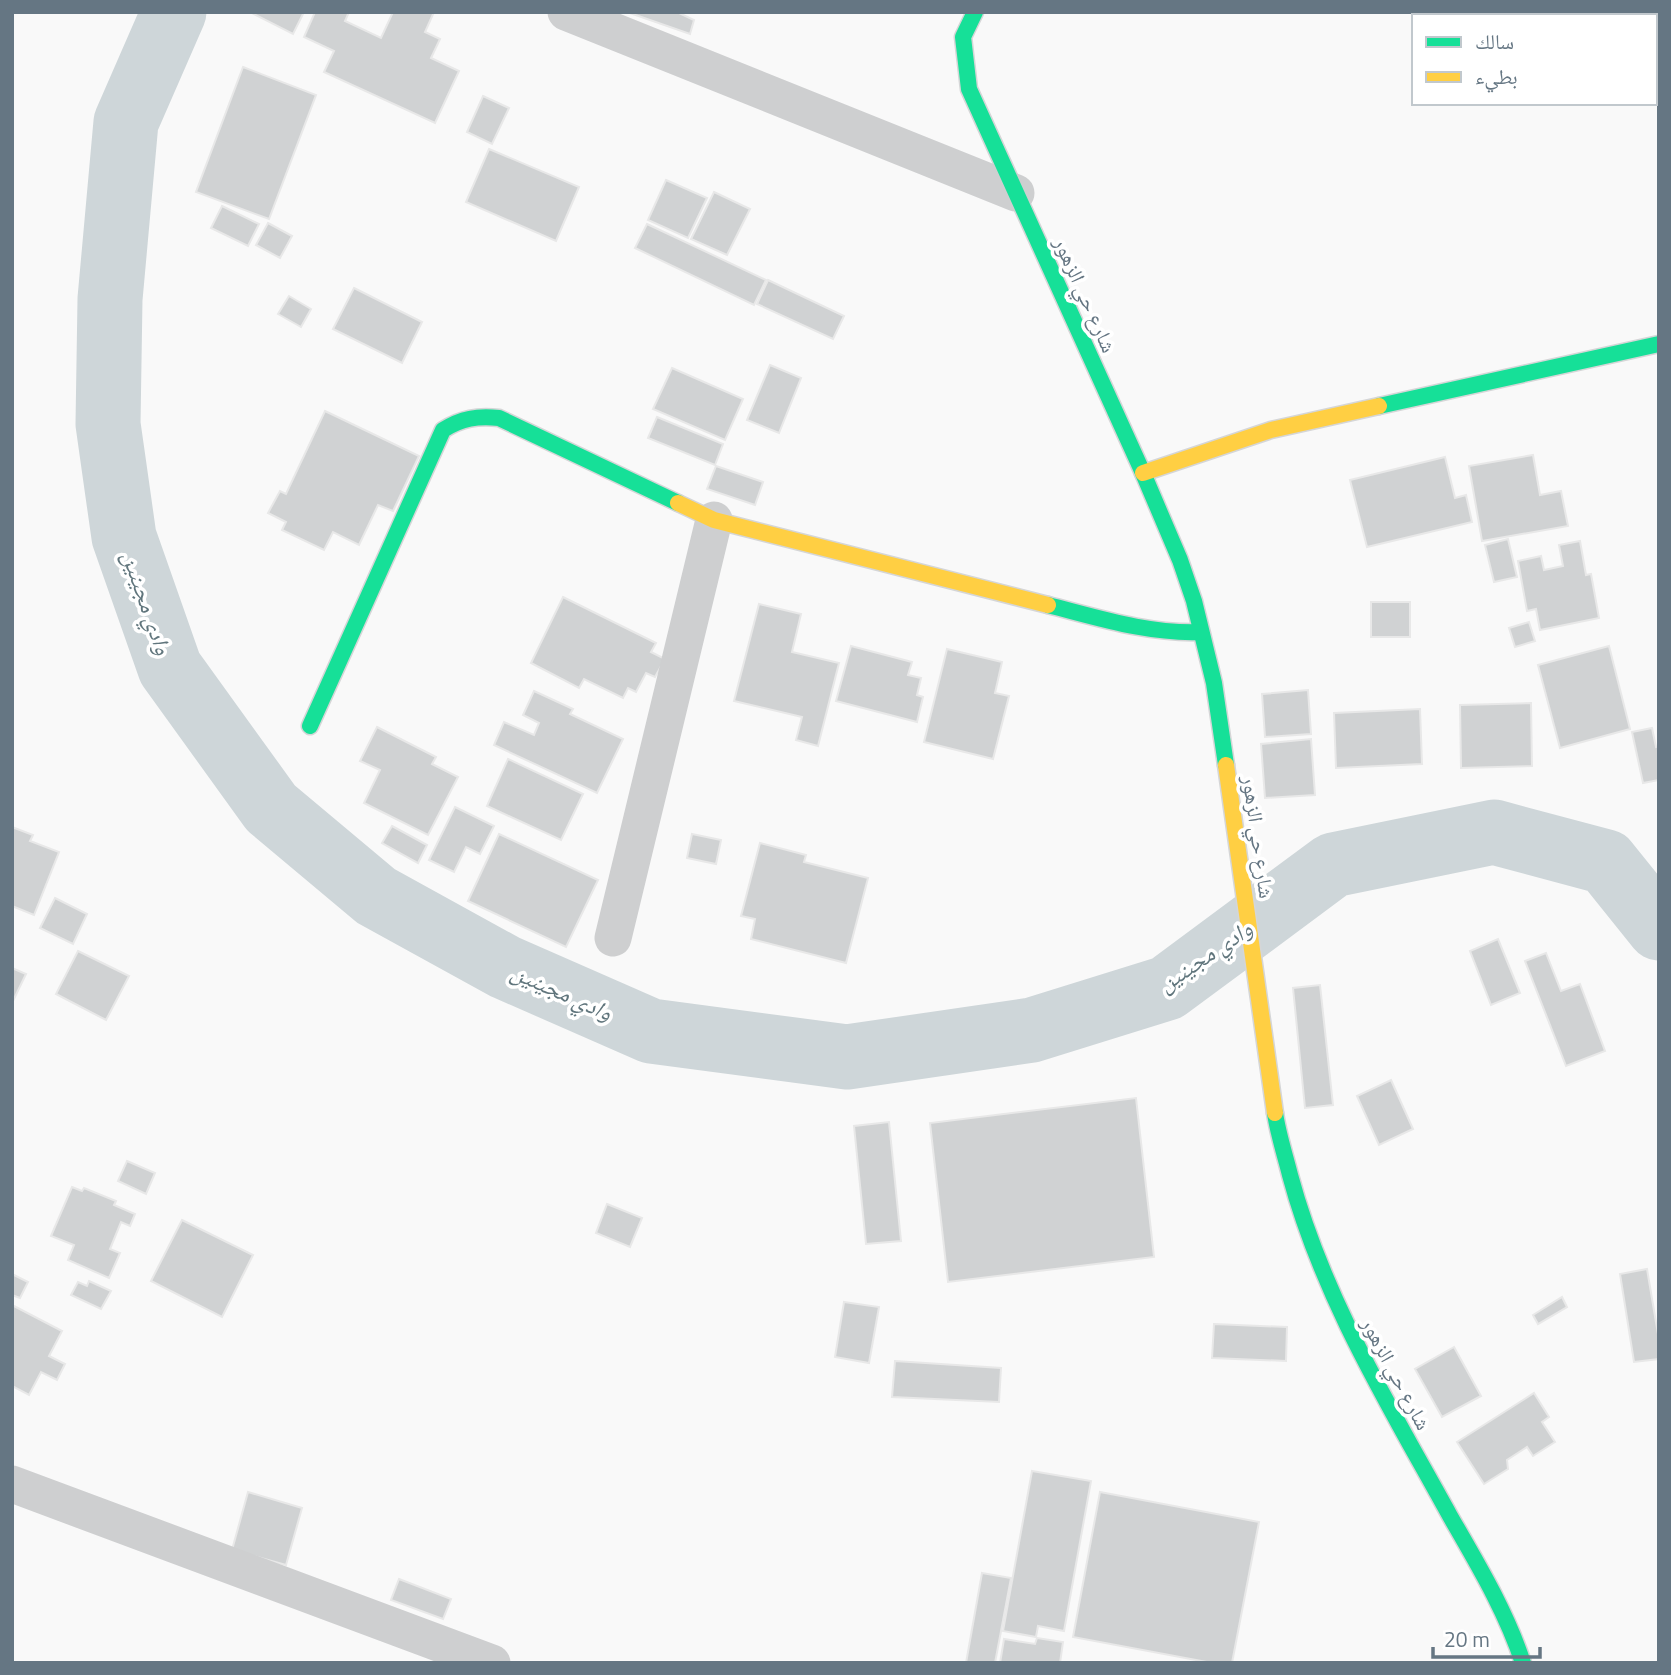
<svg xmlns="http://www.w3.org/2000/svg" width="1671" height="1675" font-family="'Titillium Web','Noto Naskh Arabic',sans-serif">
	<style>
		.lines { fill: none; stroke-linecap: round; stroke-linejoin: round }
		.river { stroke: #ced6d9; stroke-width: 65 }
		.building { fill: #d0d2d3; stroke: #e8e8e8; stroke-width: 2 }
		.fast-casing { stroke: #d5d6d7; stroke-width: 19 }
		.slow-casing { stroke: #d5d6d7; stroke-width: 19 }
		.street { stroke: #cecfd0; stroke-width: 37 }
		.fast { stroke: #16e098; stroke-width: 16 }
		.slow { stroke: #ffcf43; stroke-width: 16 }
		.labels { text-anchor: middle; stroke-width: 7; stroke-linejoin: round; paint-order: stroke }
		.street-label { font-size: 21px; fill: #657683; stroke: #fff }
		.water-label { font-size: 23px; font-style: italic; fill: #60757c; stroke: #fff }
	</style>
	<rect width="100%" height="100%" fill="#f9f9f9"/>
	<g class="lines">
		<!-- river -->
		<polyline class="river" points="174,12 126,122 110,299 108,424 124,537 170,668 271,808 376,896 505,967 651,1031 847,1057 1032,1030 1167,988 1333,865 1494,832 1606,862 1659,928"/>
	</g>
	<!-- building -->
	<g class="building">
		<polygon points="250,12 304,12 293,34"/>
		<polygon points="315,12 349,12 345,21 381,38 393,12 434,12 425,32 440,39 431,58 459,71 435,123 324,72 334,51 304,37"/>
		<polygon points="627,12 677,12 694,20 690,34"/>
		<polygon points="243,67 316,95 269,219 196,192"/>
		<polygon points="483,96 509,108 492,144 467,132"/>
		<polygon points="489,149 579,187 556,241 466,202"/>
		<polygon points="666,180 707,198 688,238 648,220"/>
		<polygon points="714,192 750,209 727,255 691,239"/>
		<polygon points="222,206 259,224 248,246 211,228"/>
		<polygon points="268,223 292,236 280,258 256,245"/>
		<polygon points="647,224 766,280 754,305 635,248"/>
		<polygon points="768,280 844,316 833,339 757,304"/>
		<polygon points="354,288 422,322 402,363 333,329"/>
		<polygon points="289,296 311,309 301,327 278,314"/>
		<polygon points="770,365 801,378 779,433 747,420"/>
		<polygon points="672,368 743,399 725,440 653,409"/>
		<polygon points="325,411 419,456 393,511 378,505 359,545 333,532 324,550 282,530 286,522 268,513 280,491 286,494"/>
		<polygon points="657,417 723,444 715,465 648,438"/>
		<polygon points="1533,455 1540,495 1561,491 1568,526 1482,541 1469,466"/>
		<polygon points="1445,457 1455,498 1466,495 1472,522 1367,547 1350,480"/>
		<polygon points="716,466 763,482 755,505 707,489"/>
		<polygon points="1508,539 1517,577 1494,582 1485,545"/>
		<polygon points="1580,541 1586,575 1591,574 1599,618 1540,630 1536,609 1527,611 1518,561 1541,556 1544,570 1563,566 1559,545"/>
		<polygon points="563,597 656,643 651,652 665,659 655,677 646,673 636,692 628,688 623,698 584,679 579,688 531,663"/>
		<rect x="1371" y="602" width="39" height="35"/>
		<polygon points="759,604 801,614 792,652 839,663 818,746 796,740 802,717 734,701"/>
		<polygon points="1529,622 1535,641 1515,647 1509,628"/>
		<polygon points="851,646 912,662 908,675 921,678 917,695 923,697 917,722 836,701"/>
		<polygon points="1609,646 1630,729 1560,748 1538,665"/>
		<polygon points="947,649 1002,662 995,693 1009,696 993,759 924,742"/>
		<polygon points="1308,690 1311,734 1265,737 1262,694"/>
		<polygon points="534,691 573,709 570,714 623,739 597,793 494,745 504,722 534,735 539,723 523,715"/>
		<polygon points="1531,703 1532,766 1461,768 1460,705"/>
		<polygon points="1420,709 1422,764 1336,768 1334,713"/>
		<polygon points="377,727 436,757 432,764 458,777 428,835 364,803 380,770 360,761"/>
		<polygon points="1652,728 1656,747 1659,746 1659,780 1643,783 1632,732"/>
		<polygon points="1311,739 1315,795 1265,798 1261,744"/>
		<polygon points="508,759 583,794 561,840 487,806"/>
		<polygon points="455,807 494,826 480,854 466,847 454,872 429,860"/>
		<polygon points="392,826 427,845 418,863 382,843"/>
		<polygon points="12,827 33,835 30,841 59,852 34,915 12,906"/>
		<polygon points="499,834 598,880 566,947 468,901"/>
		<polygon points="692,834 721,840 716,864 687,858"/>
		<polygon points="760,843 806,855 804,862 868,878 846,963 751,939 755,919 741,916"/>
		<polygon points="55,898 87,914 73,944 40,928"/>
		<polygon points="1498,939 1520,993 1491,1005 1470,951"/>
		<polygon points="78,951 129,976 106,1020 56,994"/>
		<polygon points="1546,953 1561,991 1580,984 1605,1051 1566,1066 1525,961"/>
		<polygon points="12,968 26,974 12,1003"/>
		<polygon points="1320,985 1333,1105 1305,1108 1293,988"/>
		<polygon points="1391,1080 1413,1129 1379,1145 1357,1096"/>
		<polygon points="1136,1098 1154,1257 948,1282 930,1123"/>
		<polygon points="889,1122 901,1241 866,1244 854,1126"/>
		<polygon points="127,1161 155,1173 146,1194 118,1181"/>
		<polygon points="72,1187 82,1191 84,1188 116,1201 114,1205 135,1214 130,1226 121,1222 110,1249 120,1253 109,1278 68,1260 74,1245 51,1236"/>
		<polygon points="607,1204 642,1218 630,1247 596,1233"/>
		<polygon points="182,1220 253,1255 222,1317 151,1281"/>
		<polygon points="1647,1269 1659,1340 1659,1359 1634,1362 1620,1274"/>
		<polygon points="12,1274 28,1282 20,1298 12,1295"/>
		<polygon points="89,1281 111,1291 101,1309 71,1295 78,1282 87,1286"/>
		<polygon points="1562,1297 1567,1307 1538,1324 1533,1315"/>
		<polygon points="844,1302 879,1307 869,1363 835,1357"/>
		<polygon points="12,1305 62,1331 49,1356 65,1364 57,1380 41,1372 29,1395 12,1386"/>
		<polygon points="1214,1324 1287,1327 1286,1361 1212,1358"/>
		<polygon points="1454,1347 1481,1396 1442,1417 1415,1369"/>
		<polygon points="895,1361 1001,1368 999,1402 892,1397"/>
		<polygon points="1534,1393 1549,1417 1542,1422 1555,1442 1533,1456 1527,1447 1507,1460 1508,1469 1484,1484 1457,1442"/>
		<polygon points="1032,1471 1091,1481 1064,1631 1038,1626 1036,1637 1003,1631"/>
		<polygon points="248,1492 302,1508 286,1565 232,1550"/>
		<polygon points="1100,1492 1259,1522 1232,1663 1212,1663 1073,1637"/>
		<polygon points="982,1573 1011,1578 995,1663 966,1663"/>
		<polygon points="399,1579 451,1599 443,1619 391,1600"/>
		<polygon points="1037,1638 1063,1642 1060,1663 1000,1663 1004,1639 1035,1644"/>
	</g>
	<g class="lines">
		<!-- fast casing -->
		<g class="fast-casing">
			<g id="fast">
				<polyline points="975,12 963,37 969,89 1143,473 1180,560 1194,601 1214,683 1226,765"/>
				<polyline points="1379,406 1659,344"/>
				<path d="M1048 605C1099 618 1148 634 1201 632"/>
				<path d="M310 726 443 430C462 418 477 416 499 418L678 503"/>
				<path d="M1275 1113C1278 1134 1285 1155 1290 1175 1323 1298 1389 1405 1450 1516 1477 1563 1506 1611 1523 1663"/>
			</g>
		</g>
		<!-- slow casing -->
		<g class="slow-casing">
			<g id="slow">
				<polyline points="1143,473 1271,430 1379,406"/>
				<polyline points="678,503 714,520 1048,605"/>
				<polyline points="1226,765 1275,1113"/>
			</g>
		</g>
		<!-- street -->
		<g class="street">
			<polyline points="566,12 1016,193"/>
			<polyline points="613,938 714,520"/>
			<polyline points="12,1484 492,1663"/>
		</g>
		<!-- fast -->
		<use href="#fast" class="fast"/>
		<!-- slow -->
		<use href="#slow" class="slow"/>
	</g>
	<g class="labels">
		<!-- street labels -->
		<g class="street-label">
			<text transform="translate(1085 295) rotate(66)" y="7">شارع حي الزهور</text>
			<text transform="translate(1258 837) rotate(82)" y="7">شارع حي الزهور</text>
			<text transform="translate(1396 1374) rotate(62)" y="7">شارع حي الزهور</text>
		</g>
		<!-- water labels -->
		<g class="water-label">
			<text transform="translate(147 603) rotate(71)" y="8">وادي مجينين</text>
			<text transform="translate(1205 956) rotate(-34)" y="8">وادي مجينين</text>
			<text transform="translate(562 992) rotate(24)" y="8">وادي مجينين</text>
		</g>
	</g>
	<!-- border -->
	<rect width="1671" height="1675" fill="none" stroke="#657683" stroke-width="28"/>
	<!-- legend -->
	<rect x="1412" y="14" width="245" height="91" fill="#ffffff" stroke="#c1c8cd" stroke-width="2"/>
	<rect x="1426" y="37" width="35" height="10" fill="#16e098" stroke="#c1c8cd" stroke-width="2"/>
	<text x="1475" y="49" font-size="21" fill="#657683">سالك</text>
	<rect x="1426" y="72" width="35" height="10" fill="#ffcf43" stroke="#c1c8cd" stroke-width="2"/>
	<text x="1475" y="84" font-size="21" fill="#657683">بطيء</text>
	<!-- scale -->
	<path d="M1433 1647v10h107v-10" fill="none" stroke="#657683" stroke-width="3.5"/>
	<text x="1444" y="1647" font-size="21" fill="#657683" stroke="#ffffff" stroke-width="5" paint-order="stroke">20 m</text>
</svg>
